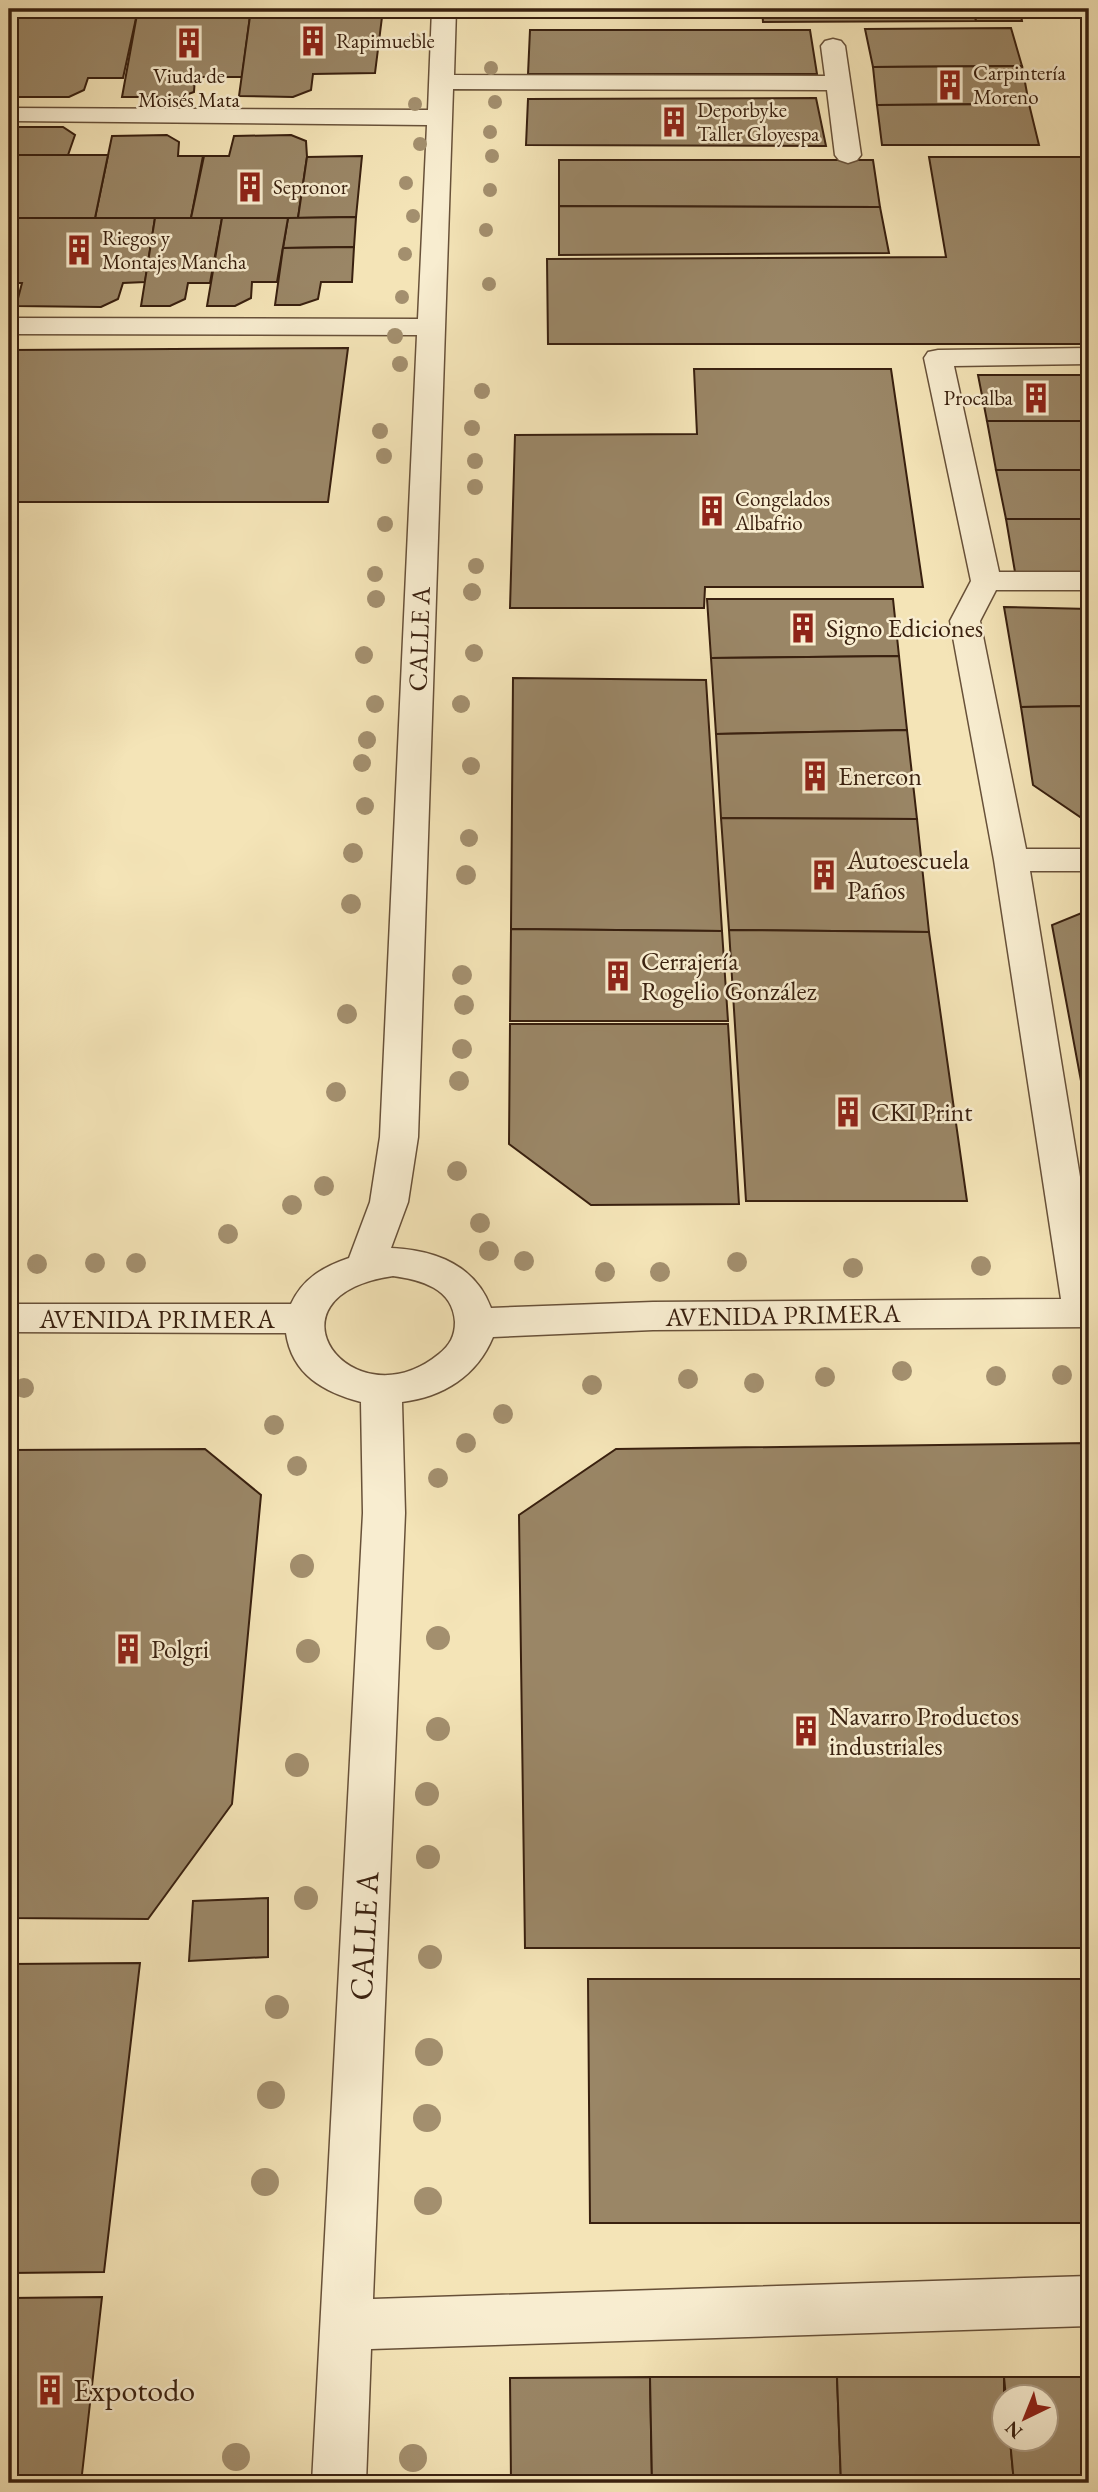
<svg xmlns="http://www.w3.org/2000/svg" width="1098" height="2492" font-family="'EB Garamond',serif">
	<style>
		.building { fill: #9a8666; stroke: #39200f; stroke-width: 2 }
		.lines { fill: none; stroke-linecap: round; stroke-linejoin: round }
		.minor-casing { stroke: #685139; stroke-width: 3 }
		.minor { fill: #f8edd0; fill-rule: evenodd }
		.tree { fill: #a38f6e }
		.labels { text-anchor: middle; stroke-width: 5; stroke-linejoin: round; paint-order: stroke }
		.far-poi-label { font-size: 21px; fill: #39200f; stroke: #f8edd0; text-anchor: start }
		.poi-label { font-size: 26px; fill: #39200f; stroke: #f8edd0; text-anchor: start }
		.street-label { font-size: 26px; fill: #39200f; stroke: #f8edd0 }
		.near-street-label { font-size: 32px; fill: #39200f; stroke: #f8edd0 }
		.near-poi-label { font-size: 32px; fill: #39200f; stroke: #f8edd0; text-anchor: start }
	</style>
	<rect width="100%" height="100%" fill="#f4e4b7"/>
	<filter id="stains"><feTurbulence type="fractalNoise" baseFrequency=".00286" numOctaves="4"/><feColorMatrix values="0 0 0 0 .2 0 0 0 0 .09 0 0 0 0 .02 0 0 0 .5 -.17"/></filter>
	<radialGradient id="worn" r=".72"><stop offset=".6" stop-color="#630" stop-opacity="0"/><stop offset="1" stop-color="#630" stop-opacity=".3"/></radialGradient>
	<!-- building -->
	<g class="building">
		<polygon points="9,9 138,9 123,78 88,78 84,90 69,97 9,97"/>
		<polygon points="138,9 251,9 242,77 195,77 194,92 180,97 122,97"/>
		<polygon points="251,9 383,9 375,73 313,74 311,90 293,97 239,96"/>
		<polygon points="762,9 974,9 976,21 763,22"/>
		<polygon points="974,9 1020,9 1022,21 976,21"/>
		<polygon points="1011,28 1022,66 873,67 865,29"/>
		<polygon points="530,30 810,30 817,74 528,74"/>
		<polygon points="1022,66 1029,104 877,105 873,67"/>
		<polygon points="816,98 826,146 526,145 528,99"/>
		<polygon points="1029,104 1039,145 882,145 877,105"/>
		<polygon points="9,127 63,127 75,135 68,155 9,155"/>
		<polygon points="167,135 179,142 178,156 203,156 191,218 95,218 112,136"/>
		<polygon points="291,135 306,141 307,157 298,218 191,218 204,156 229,156 234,136"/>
		<polygon points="9,155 108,155 95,218 9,218"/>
		<polygon points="362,156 356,217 298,218 307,157"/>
		<polygon points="929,157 1089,157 1089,344 548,344 547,259 946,257"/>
		<polygon points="559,160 873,160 880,207 559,206"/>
		<polygon points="559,206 880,207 889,253 559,255"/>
		<polygon points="356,217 354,247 283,248 288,218"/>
		<polygon points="9,218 155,218 145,282 123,283 118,299 101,307 16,306 22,283 9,283"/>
		<polygon points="155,218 222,218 210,283 188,283 185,299 170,306 141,306"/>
		<polygon points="222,218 288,218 277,282 252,282 251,298 235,306 207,306"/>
		<polygon points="354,247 352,282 321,282 318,299 300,305 275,305 283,248"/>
		<polygon points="348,348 328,502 9,502 9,350"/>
		<polygon points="694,369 891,369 923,587 705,587 704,608 510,608 515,435 697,434"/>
		<polygon points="978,375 1089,375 1089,421 987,421"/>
		<polygon points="987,421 1089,421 1089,470 996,470"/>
		<polygon points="996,470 1089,470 1089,519 1006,519"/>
		<polygon points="1006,519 1089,519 1089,572 1015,572"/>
		<polygon points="707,599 893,599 899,656 711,658"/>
		<polygon points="1004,607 1089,609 1089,706 1021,707"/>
		<polygon points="899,656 907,730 716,734 711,658"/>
		<polygon points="513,678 706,680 722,931 511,929"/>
		<polygon points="1089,706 1089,823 1033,785 1021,707"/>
		<polygon points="907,730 917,819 721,818 716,734"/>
		<polygon points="721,818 917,819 929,932 729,930"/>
		<polygon points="1089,910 1089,1124 1052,925"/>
		<polygon points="511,929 722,931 728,1021 510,1021"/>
		<polygon points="729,930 929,932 967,1201 746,1201"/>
		<polygon points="510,1024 728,1024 739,1204 591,1205 509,1144"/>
		<polygon points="1089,1443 1089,1948 525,1948 519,1515 616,1449"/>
		<polygon points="205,1449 261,1495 232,1804 148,1919 9,1918 9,1450"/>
		<polygon points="268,1898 268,1957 189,1961 193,1901"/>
		<polygon points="140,1963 104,2272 9,2273 9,1964"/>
		<polygon points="588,1979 1089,1979 1089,2223 590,2223"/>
		<polygon points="102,2297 81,2483 9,2483 9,2298"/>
		<polygon points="650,2377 652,2483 511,2483 510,2378"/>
		<polygon points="650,2377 837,2377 841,2483 652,2483"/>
		<polygon points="837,2377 1004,2377 1004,2440 1010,2440 1014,2483 841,2483"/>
		<polygon points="1004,2377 1089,2377 1089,2483 1014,2483 1010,2440 1046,2440 1046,2398 1006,2398"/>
	</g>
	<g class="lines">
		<!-- minor casing -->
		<g class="minor-casing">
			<path id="minor" d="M432 9H456L454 75 825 76 821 46 825 41 833 39 841 41 845 46 861 155 857 160 848 163 839 160 835 155 827 90 453 89 418 1137 408 1202 391 1248C435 1250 475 1265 491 1308L653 1302 1061 1299 994 860 950 621 971 581 924 358 928 352 938 350 1089 348V364L954 366 999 572H1089V590H996L980 621 1026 849H1089V871H1030L1089 1232V1327L653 1330 493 1337C477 1376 443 1397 402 1402L405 1513 373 2299 1089 2276V2326L371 2349 366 2483H312L363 1513 361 1402C324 1392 292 1375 286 1333L9 1332V1304H291C303 1278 323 1267 349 1258L370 1202 380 1137 417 335 9 334V318L418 319 427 125 13 121 9 120V108L428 110ZM393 1276C421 1280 453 1288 455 1322 455 1336 450 1345 439 1354 352 1425 256 1296 393 1276Z"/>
		</g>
		<!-- minor -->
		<use href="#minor" class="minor"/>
	</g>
	<!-- trees -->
	<g class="tree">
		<circle cx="415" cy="39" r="6"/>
		<circle cx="491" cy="68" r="7"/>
		<circle cx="495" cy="102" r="7"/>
		<circle cx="415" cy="104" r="7"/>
		<circle cx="490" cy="132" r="7"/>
		<circle cx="420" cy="144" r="7"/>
		<circle cx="492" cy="156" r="7"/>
		<circle cx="406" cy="183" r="7"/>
		<circle cx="490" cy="190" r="7"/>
		<circle cx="413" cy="216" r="7"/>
		<circle cx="486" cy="230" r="7"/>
		<circle cx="405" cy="254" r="7"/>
		<circle cx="489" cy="284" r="7"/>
		<circle cx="402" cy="297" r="7"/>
		<circle cx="395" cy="336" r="8"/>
		<circle cx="400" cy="364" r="8"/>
		<circle cx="482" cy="391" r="8"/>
		<circle cx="472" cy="428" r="8"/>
		<circle cx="380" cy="431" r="8"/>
		<circle cx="384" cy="456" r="8"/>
		<circle cx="475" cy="461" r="8"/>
		<circle cx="475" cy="487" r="8"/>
		<circle cx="385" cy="524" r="8"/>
		<circle cx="476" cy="566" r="8"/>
		<circle cx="375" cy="574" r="8"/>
		<circle cx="472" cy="592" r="9"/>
		<circle cx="376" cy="599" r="9"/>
		<circle cx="474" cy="653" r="9"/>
		<circle cx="364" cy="655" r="9"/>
		<circle cx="375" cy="704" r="9"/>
		<circle cx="461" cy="704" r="9"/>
		<circle cx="367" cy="740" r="9"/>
		<circle cx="362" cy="763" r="9"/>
		<circle cx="471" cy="766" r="9"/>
		<circle cx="365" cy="806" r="9"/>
		<circle cx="469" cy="838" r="9"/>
		<circle cx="353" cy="853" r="10"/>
		<circle cx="466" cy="875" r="10"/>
		<circle cx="351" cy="904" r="10"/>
		<circle cx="462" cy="975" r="10"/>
		<circle cx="464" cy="1005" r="10"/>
		<circle cx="347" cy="1014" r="10"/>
		<circle cx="462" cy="1049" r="10"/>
		<circle cx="459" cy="1081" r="10"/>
		<circle cx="336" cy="1092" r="10"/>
		<circle cx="457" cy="1171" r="10"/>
		<circle cx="324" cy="1186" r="10"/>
		<circle cx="292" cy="1205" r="10"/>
		<circle cx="480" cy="1223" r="10"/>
		<circle cx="228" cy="1234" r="10"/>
		<circle cx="489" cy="1251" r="10"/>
		<circle cx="524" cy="1261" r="10"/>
		<circle cx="737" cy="1262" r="10"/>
		<circle cx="95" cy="1263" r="10"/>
		<circle cx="136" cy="1263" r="10"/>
		<circle cx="37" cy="1264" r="10"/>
		<circle cx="981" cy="1266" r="10"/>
		<circle cx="853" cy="1268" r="10"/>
		<circle cx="605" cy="1272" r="10"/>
		<circle cx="660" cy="1272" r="10"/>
		<circle cx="902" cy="1371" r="10"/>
		<circle cx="1062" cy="1375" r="10"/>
		<circle cx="996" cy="1376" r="10"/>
		<circle cx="825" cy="1377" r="10"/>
		<circle cx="688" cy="1379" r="10"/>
		<circle cx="754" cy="1383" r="10"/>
		<circle cx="592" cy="1385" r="10"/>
		<circle cx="24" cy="1388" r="10"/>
		<circle cx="503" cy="1414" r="10"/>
		<circle cx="274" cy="1425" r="10"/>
		<circle cx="466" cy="1443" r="10"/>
		<circle cx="297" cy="1466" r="10"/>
		<circle cx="438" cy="1478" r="10"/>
		<circle cx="302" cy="1566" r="12"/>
		<circle cx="438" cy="1638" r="12"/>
		<circle cx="308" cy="1651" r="12"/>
		<circle cx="438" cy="1729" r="12"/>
		<circle cx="297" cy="1765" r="12"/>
		<circle cx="427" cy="1794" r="12"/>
		<circle cx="428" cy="1857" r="12"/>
		<circle cx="306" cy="1898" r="12"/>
		<circle cx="430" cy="1957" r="12"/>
		<circle cx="277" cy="2007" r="12"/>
		<circle cx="429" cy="2052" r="14"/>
		<circle cx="271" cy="2095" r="14"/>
		<circle cx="427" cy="2118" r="14"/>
		<circle cx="265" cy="2182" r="14"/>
		<circle cx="428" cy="2201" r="14"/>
		<circle cx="236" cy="2457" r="14"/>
		<circle cx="413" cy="2458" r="14"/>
	</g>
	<!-- icons -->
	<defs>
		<g id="building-bare" transform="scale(2.415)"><path d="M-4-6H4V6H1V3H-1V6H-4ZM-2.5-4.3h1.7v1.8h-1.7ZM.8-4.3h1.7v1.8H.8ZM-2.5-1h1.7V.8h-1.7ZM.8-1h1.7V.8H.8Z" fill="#8f2418" stroke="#f8edd0" stroke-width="2.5" paint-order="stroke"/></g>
	</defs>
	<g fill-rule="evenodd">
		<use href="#building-bare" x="313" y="41"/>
		<use href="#building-bare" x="189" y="43"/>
		<use href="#building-bare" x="950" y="85"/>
		<use href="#building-bare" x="674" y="122"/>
		<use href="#building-bare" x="250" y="187"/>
		<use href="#building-bare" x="79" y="250"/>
		<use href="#building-bare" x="1036" y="398"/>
		<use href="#building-bare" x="712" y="511"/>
		<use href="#building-bare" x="803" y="628"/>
		<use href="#building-bare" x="815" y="776"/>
		<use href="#building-bare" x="824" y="875"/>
		<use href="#building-bare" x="618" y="976"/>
		<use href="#building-bare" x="848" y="1112"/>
		<use href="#building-bare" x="128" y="1649"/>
		<use href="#building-bare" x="806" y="1731"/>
		<use href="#building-bare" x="50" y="2390"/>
	</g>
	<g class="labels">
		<!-- far-poi labels -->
		<g class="far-poi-label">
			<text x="336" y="48">Rapimueble</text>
			<text x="973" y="80">Carpintería<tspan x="973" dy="24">Moreno</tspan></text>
			<text x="189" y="83" text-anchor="middle">Viuda de<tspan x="189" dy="24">Moisés Mata</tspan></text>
			<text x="697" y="117">Deporbyke<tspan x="697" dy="24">Taller Gloyespa</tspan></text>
			<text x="273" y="194">Sepronor</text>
			<text x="102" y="245">Riegos y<tspan x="102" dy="24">Montajes Mancha</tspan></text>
			<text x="1013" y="405" text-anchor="end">Procalba</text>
			<text x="735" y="506">Congelados<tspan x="735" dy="24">Albafrio</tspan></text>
		</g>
		<!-- poi labels -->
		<g class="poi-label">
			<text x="826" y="637">Signo Ediciones</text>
			<text x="838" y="785">Enercon</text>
			<text x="847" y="869">Autoescuela<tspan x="847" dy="30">Paños</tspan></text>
			<text x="641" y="970">Cerrajería<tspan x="641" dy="30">Rogelio González</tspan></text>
			<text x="871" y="1121">CKI Print</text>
			<text x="151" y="1658">Polgri</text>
			<text x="829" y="1725">Navarro Productos<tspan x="829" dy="30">industriales</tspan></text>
		</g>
		<!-- street labels -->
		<g class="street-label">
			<text transform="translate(419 639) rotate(-88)" y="9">CALLE A</text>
			<text transform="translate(783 1315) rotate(-1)" y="9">AVENIDA PRIMERA</text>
			<text x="157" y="1328">AVENIDA PRIMERA</text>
		</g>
		<!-- near-street labels -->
		<g class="near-street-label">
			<text transform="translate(364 1936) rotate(-87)" y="11">CALLE A</text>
		</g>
		<!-- near-poi labels -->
		<g class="near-poi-label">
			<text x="73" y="2401">Expotodo</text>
		</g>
	</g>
	<!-- margin -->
	<rect width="1098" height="2492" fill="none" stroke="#f4e4b7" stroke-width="35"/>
	<rect x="10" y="10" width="1077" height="2471" fill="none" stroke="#39200f" stroke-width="3.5"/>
	<rect x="18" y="18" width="1063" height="2457" fill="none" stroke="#39200f" stroke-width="2"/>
	<!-- north arrow -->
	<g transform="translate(1025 2418) rotate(223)"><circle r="33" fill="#f8edd0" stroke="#ac9b83" stroke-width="2"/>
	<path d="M0-5L12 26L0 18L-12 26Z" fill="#8f2418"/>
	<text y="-10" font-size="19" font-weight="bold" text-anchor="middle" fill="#39200f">N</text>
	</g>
	<rect width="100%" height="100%" filter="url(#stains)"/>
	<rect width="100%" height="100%" fill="url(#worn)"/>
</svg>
